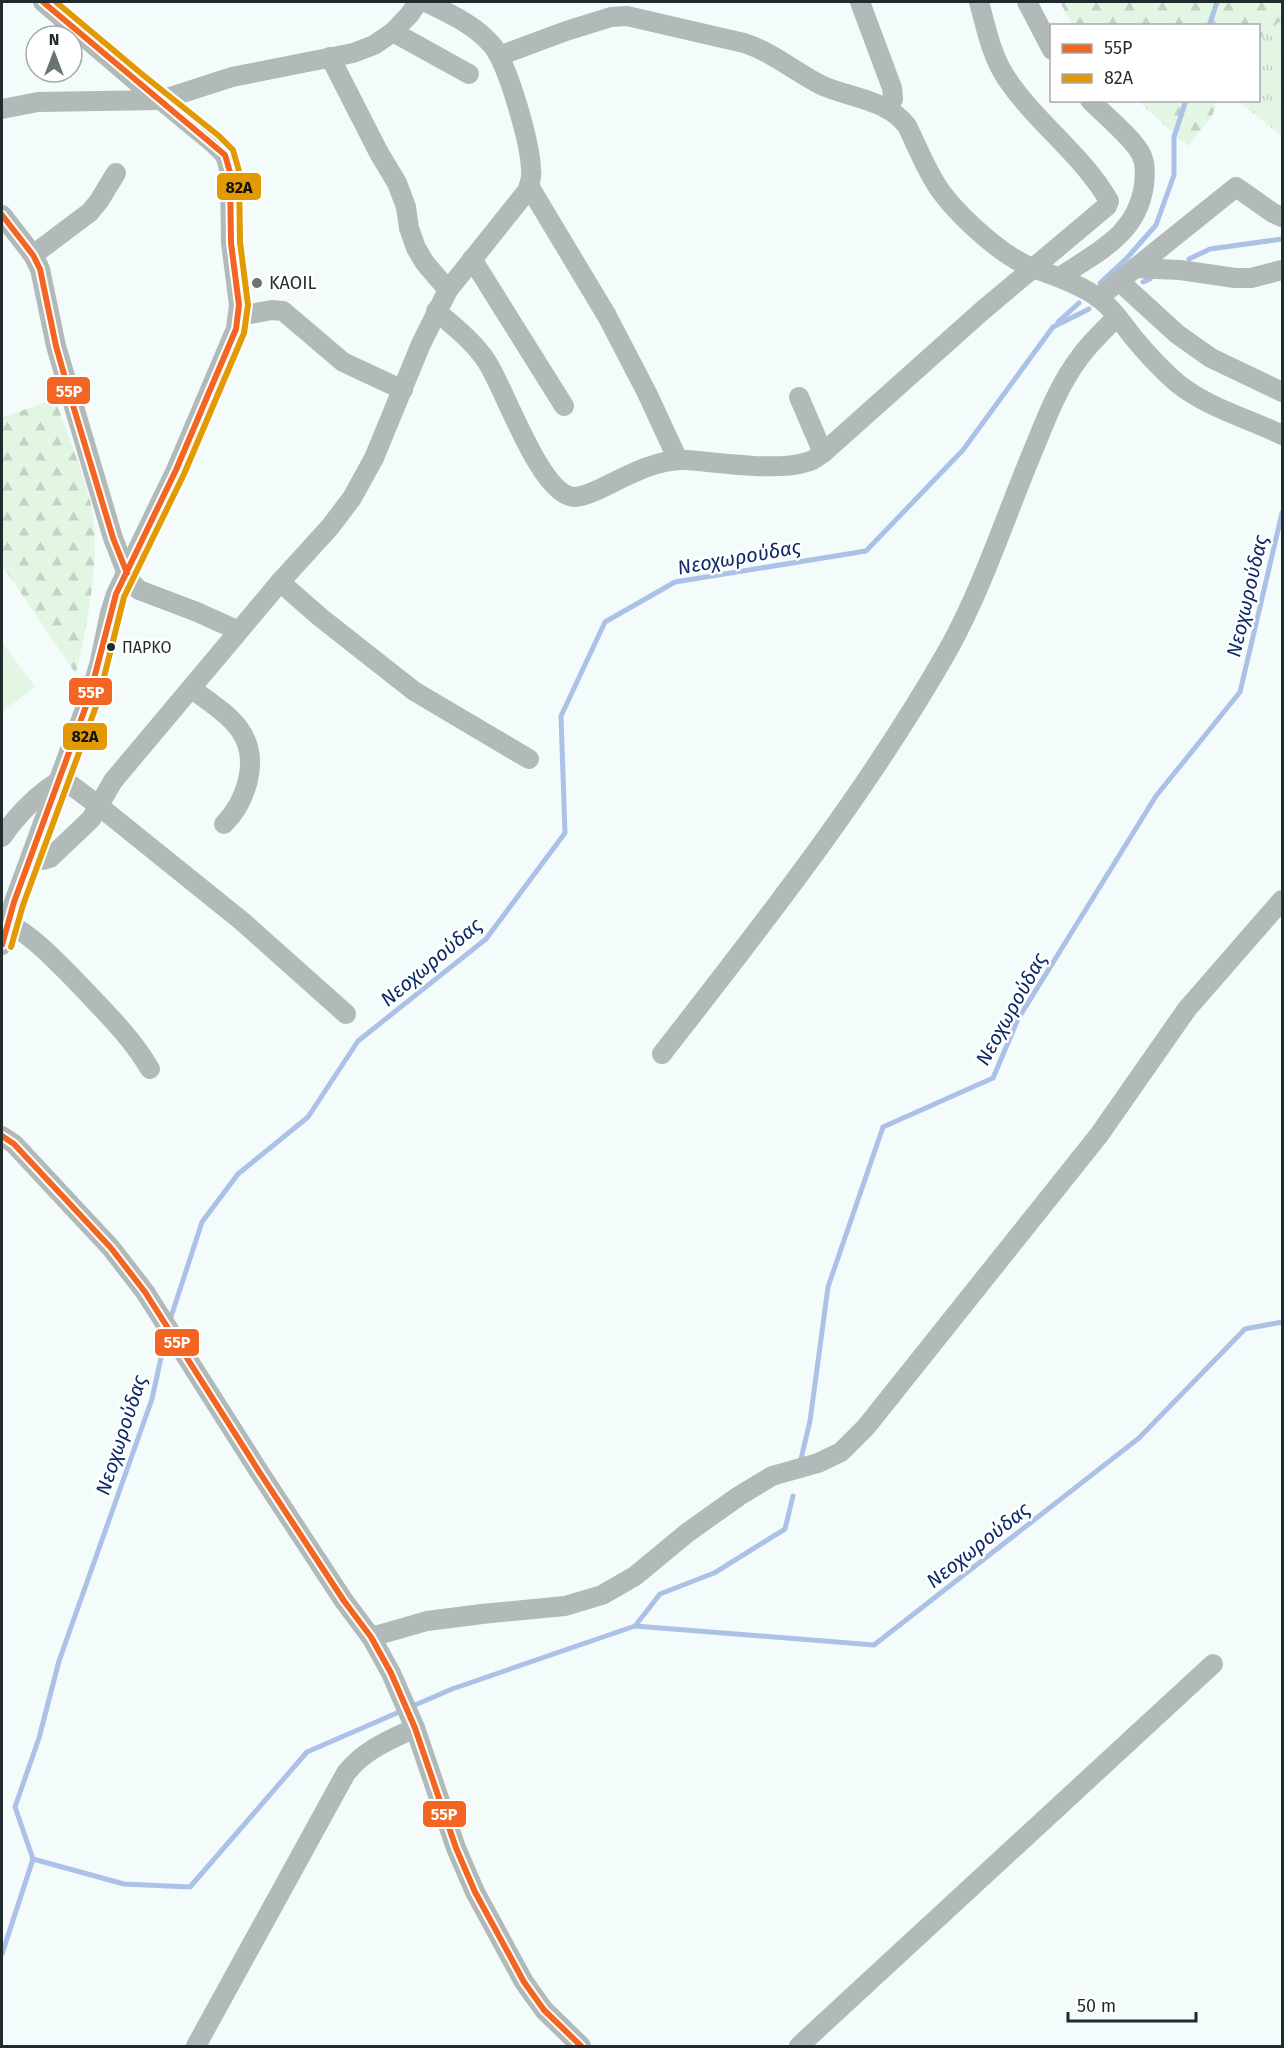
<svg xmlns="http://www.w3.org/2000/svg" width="1284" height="2048" font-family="'Fira Sans',sans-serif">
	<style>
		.grass { fill: url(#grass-tufts) }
		.forest { fill: url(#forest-firs) }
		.pitch { fill: #e3f6e4 }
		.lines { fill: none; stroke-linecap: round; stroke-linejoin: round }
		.stream { stroke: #abc1e7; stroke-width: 5 }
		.minor { stroke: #b1bab8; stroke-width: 20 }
		.bus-1-casing { stroke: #fff; stroke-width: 10 }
		.bus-2-casing { stroke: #fff; stroke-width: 10 }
		.bus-1 { stroke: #f26522; stroke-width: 6 }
		.bus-2 { stroke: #e19a04; stroke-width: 6 }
		.poi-dot { fill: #6a7474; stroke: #fff; stroke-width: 2 }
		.bus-dot { fill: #1f2b2c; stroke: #fff; stroke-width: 2 }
		.labels { text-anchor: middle; stroke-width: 5; stroke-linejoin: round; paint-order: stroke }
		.bus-label { font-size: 16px; fill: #1f2b2c; stroke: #fff; text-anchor: start }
		.poi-label { font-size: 18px; fill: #1f2b2c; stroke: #fff; text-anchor: start }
		.water-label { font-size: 20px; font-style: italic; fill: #0c2a68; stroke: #fff }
		.line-badge { stroke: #fff; stroke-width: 2 }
		.badge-label { font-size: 16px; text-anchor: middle; font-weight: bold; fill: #fff }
		.pale-badge-label { font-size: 16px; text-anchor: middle; font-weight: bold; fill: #111 }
	</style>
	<defs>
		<pattern id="grass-tufts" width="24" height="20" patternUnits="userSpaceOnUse" patternTransform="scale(1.5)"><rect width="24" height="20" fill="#e3f6e4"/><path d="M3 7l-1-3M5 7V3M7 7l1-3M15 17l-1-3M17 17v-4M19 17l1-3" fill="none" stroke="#c2d3c4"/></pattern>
		<pattern id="forest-firs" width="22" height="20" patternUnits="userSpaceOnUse" patternTransform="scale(1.5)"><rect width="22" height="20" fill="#e3f6e4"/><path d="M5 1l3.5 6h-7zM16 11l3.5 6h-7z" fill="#c2d3c4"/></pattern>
	</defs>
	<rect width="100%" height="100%" fill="#f4fbfb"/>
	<!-- grass -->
	<polygon class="grass" points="1282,20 1282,136 1238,101 1258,100 1259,41 1263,35"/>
	<!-- forest -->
	<g class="forest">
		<polygon points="1060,2 1282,2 1282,20 1263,35 1259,41 1258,26 1072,25"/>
		<polygon points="1138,101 1218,101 1212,116 1188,146"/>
		<path d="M55 399C67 433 82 469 91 504 102 551 87 627 76 674L2 565V415L3 417Z"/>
	</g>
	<!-- pitch -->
	<polygon class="pitch" points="2,642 35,687 2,712"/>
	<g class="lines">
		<!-- stream -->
		<g class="stream">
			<polyline points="1209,26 1217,2"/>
			<polyline points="1189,259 1210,249 1282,239"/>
			<polyline points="1143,282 1150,279"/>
			<polyline points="1100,283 1127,258 1156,225 1174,175 1174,137 1186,100"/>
			<polyline points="1058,322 1079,303"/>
			<polyline points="170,1320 202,1222 238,1174 308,1117 358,1041 486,939 565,833 561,716 605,622 675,582 866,551 963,450 1053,327 1089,309"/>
			<polyline points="800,1463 810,1421 828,1287 883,1127 993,1078 1018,1019 1156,796 1240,692 1282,513"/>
			<polyline points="635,1626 660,1594 714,1573 785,1529 793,1496"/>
			<polyline points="33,1859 124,1884 190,1887 307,1752 452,1689 635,1626 874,1645 1139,1438 1245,1329 1282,1322"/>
			<polyline points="2,1954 33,1859 15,1807 39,1738 59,1661 152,1399 166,1335"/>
		</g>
		<!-- minor -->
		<g class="minor">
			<polyline points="860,2 892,88 893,99 887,109"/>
			<polyline points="1027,2 1052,50"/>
			<polyline points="393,32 469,74"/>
			<path d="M499 56 566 31 611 17 627 16 744 43C772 52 794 71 821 85 849 98 887 99 907 126 916 144 923 162 933 179 949 208 996 251 1026 265 1052 276 1077 282 1100 299 1113 309 1123 324 1133 337 1146 353 1161 369 1177 383 1208 408 1247 418 1282 435"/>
			<polyline points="330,57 379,153 397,183 406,207 409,228 416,248 425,263 448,290"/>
			<polyline points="2,109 38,102 161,100 232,77 353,53 374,45 393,32 410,14 418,2"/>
			<polyline points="529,186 607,316 647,393 678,460"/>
			<polyline points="2,215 33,255 40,269 56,346 113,538 125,569 132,583 139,590 197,612 239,631"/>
			<polyline points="33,255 90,212 99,201 116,173"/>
			<polyline points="472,259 564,406"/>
			<polyline points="1135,268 1180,270 1235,278 1251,278 1282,270"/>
			<path d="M1060 277C1098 251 1137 235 1144 185 1145 175 1146 164 1141 154 1132 137 1104 115 1090 100"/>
			<polyline points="1119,281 1177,334 1211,358 1282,392"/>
			<polyline points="1098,298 1236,187 1273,213 1282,217"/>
			<path d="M436 311C454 326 475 343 487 362 505 389 540 495 574 497 584 497 595 491 604 487 628 475 657 459 685 460 718 462 776 472 807 462 813 461 818 456 823 453L982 311 1107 206 1109 201C1082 154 1034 121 1005 76 991 54 986 27 979 2"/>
			<polyline points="239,316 272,310 283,311 343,362 403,390"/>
			<polyline points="799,397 823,453"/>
			<polyline points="280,582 320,617 414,691 529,759"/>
			<path d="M192 689C226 714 259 732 248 780 244 797 237 811 224 824"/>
			<path d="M2 837C18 814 35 796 59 781L71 785 99 806 243 922 346 1014"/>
			<path d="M31 858 43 860 50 858 91 819 113 781 280 582 330 527 352 498 374 458 421 344 448 290 527 191C530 184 532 177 531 169 530 143 508 64 492 45 474 24 450 14 426 2"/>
			<path d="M8 923C34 937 54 959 75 980 102 1009 130 1035 150 1069"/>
			<polyline points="2,945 14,902 89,698 99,665 110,613 116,594 176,470 236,329 239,305 231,243 230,172 225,155 213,143 161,100 137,82 43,2"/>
			<path d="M662 1054C763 924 866 794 948 650 984 585 1006 514 1035 446 1047 416 1060 383 1080 357 1091 342 1104 330 1117 317"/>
			<polyline points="2,1136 14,1144 111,1248 145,1292 260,1473 344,1601 371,1637 391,1673 415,1728 456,1848 475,1892 524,1982 544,2010 581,2046"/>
			<polyline points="371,1637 427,1621 482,1614 565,1606 602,1595 635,1576 687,1533 739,1496 772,1476 818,1463 841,1452 866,1427 1099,1135 1187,1009 1282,900"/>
			<path d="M196 2046 346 1773C364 1750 389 1740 415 1728"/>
			<polyline points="799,2046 1213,1664"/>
		</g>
		<!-- bus-1 casing -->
		<g class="bus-1-casing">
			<g id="bus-1">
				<polyline points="2,215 33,255 40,269 56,346 69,392 113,538 127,573"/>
				<polyline points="2,945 14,902 89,698 116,594 176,470 236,329 239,305 231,243 230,172 225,155 43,2"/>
				<polyline points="2,1136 14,1144 111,1248 145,1292 260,1473 344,1601 371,1637 391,1673 415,1728 456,1848 475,1892 524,1982 544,2010 581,2046"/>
			</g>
		</g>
		<!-- bus-2 casing -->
		<g class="bus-2-casing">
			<polyline id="bus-2" points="11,947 23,905 98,701 124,597 184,474 244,333 248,305 240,242 239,171 233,150 219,136 143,75 56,2"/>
		</g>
		<!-- bus-1 -->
		<use href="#bus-1" class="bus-1"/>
		<!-- bus-2 -->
		<use href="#bus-2" class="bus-2"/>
	</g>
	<!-- markers -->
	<circle class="poi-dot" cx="257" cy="283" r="6"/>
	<circle class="bus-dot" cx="111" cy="647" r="5"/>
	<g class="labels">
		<!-- bus labels -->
		<g class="bus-label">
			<text x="122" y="653">ΠΑΡΚΟ</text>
		</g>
		<!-- poi labels -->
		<g class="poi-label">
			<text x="269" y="289">KAOIL</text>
		</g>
		<!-- water labels -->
		<g class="water-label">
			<text transform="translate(739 557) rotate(-10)" y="7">Νεοχωρούδας</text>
			<text transform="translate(1247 596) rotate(-77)" y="7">Νεοχωρούδας</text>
			<text transform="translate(431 962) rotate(-40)" y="7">Νεοχωρούδας</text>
			<text transform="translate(1011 1009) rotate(-61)" y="7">Νεοχωρούδας</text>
			<text transform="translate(121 1435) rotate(-72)" y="7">Νεοχωρούδας</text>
			<text transform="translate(978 1545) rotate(-38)" y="7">Νεοχωρούδας</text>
		</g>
	</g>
	<g class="line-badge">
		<rect x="216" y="172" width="46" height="29" rx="6" fill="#e19a04"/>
		<rect x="46" y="376" width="45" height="29" rx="6" fill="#f26522"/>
		<rect x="68" y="677" width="45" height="29" rx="6" fill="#f26522"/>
		<rect x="62" y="722" width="46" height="29" rx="6" fill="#e19a04"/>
		<rect x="154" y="1328" width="46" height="29" rx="6" fill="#f26522"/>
		<rect x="422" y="1800" width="45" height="28" rx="6" fill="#f26522"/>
	</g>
	<g class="badge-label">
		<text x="69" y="397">55Ρ</text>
		<text x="91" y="698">55Ρ</text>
		<text x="177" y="1348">55Ρ</text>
		<text x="444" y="1820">55Ρ</text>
	</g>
	<g class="pale-badge-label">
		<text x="239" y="193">82Α</text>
		<text x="85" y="742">82Α</text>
	</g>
	<!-- border -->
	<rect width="1284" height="2048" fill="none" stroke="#1f2b2c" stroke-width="6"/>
	<!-- legend -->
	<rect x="1050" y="24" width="210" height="78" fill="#ffffff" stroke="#a5aaab" stroke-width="1.5"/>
	<rect x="1062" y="44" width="30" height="9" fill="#f26522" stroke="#a5aaab" stroke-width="1.5"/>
	<text x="1104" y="54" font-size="18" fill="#1f2b2c">55Ρ</text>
	<rect x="1062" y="74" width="30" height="9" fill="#e19a04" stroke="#a5aaab" stroke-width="1.5"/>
	<text x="1104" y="84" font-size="18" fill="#1f2b2c">82Α</text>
	<!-- north arrow -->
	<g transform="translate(54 54)"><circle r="28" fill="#ffffff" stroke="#a5aaab" stroke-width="1.5"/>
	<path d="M0-4.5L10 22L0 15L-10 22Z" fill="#6a7474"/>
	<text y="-9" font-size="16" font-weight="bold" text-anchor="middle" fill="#1f2b2c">N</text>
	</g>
	<!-- scale -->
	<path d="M1068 2012v9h128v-9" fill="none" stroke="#1f2b2c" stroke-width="3"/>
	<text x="1077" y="2012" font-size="18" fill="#1f2b2c" stroke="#ffffff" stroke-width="4.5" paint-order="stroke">50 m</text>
</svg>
